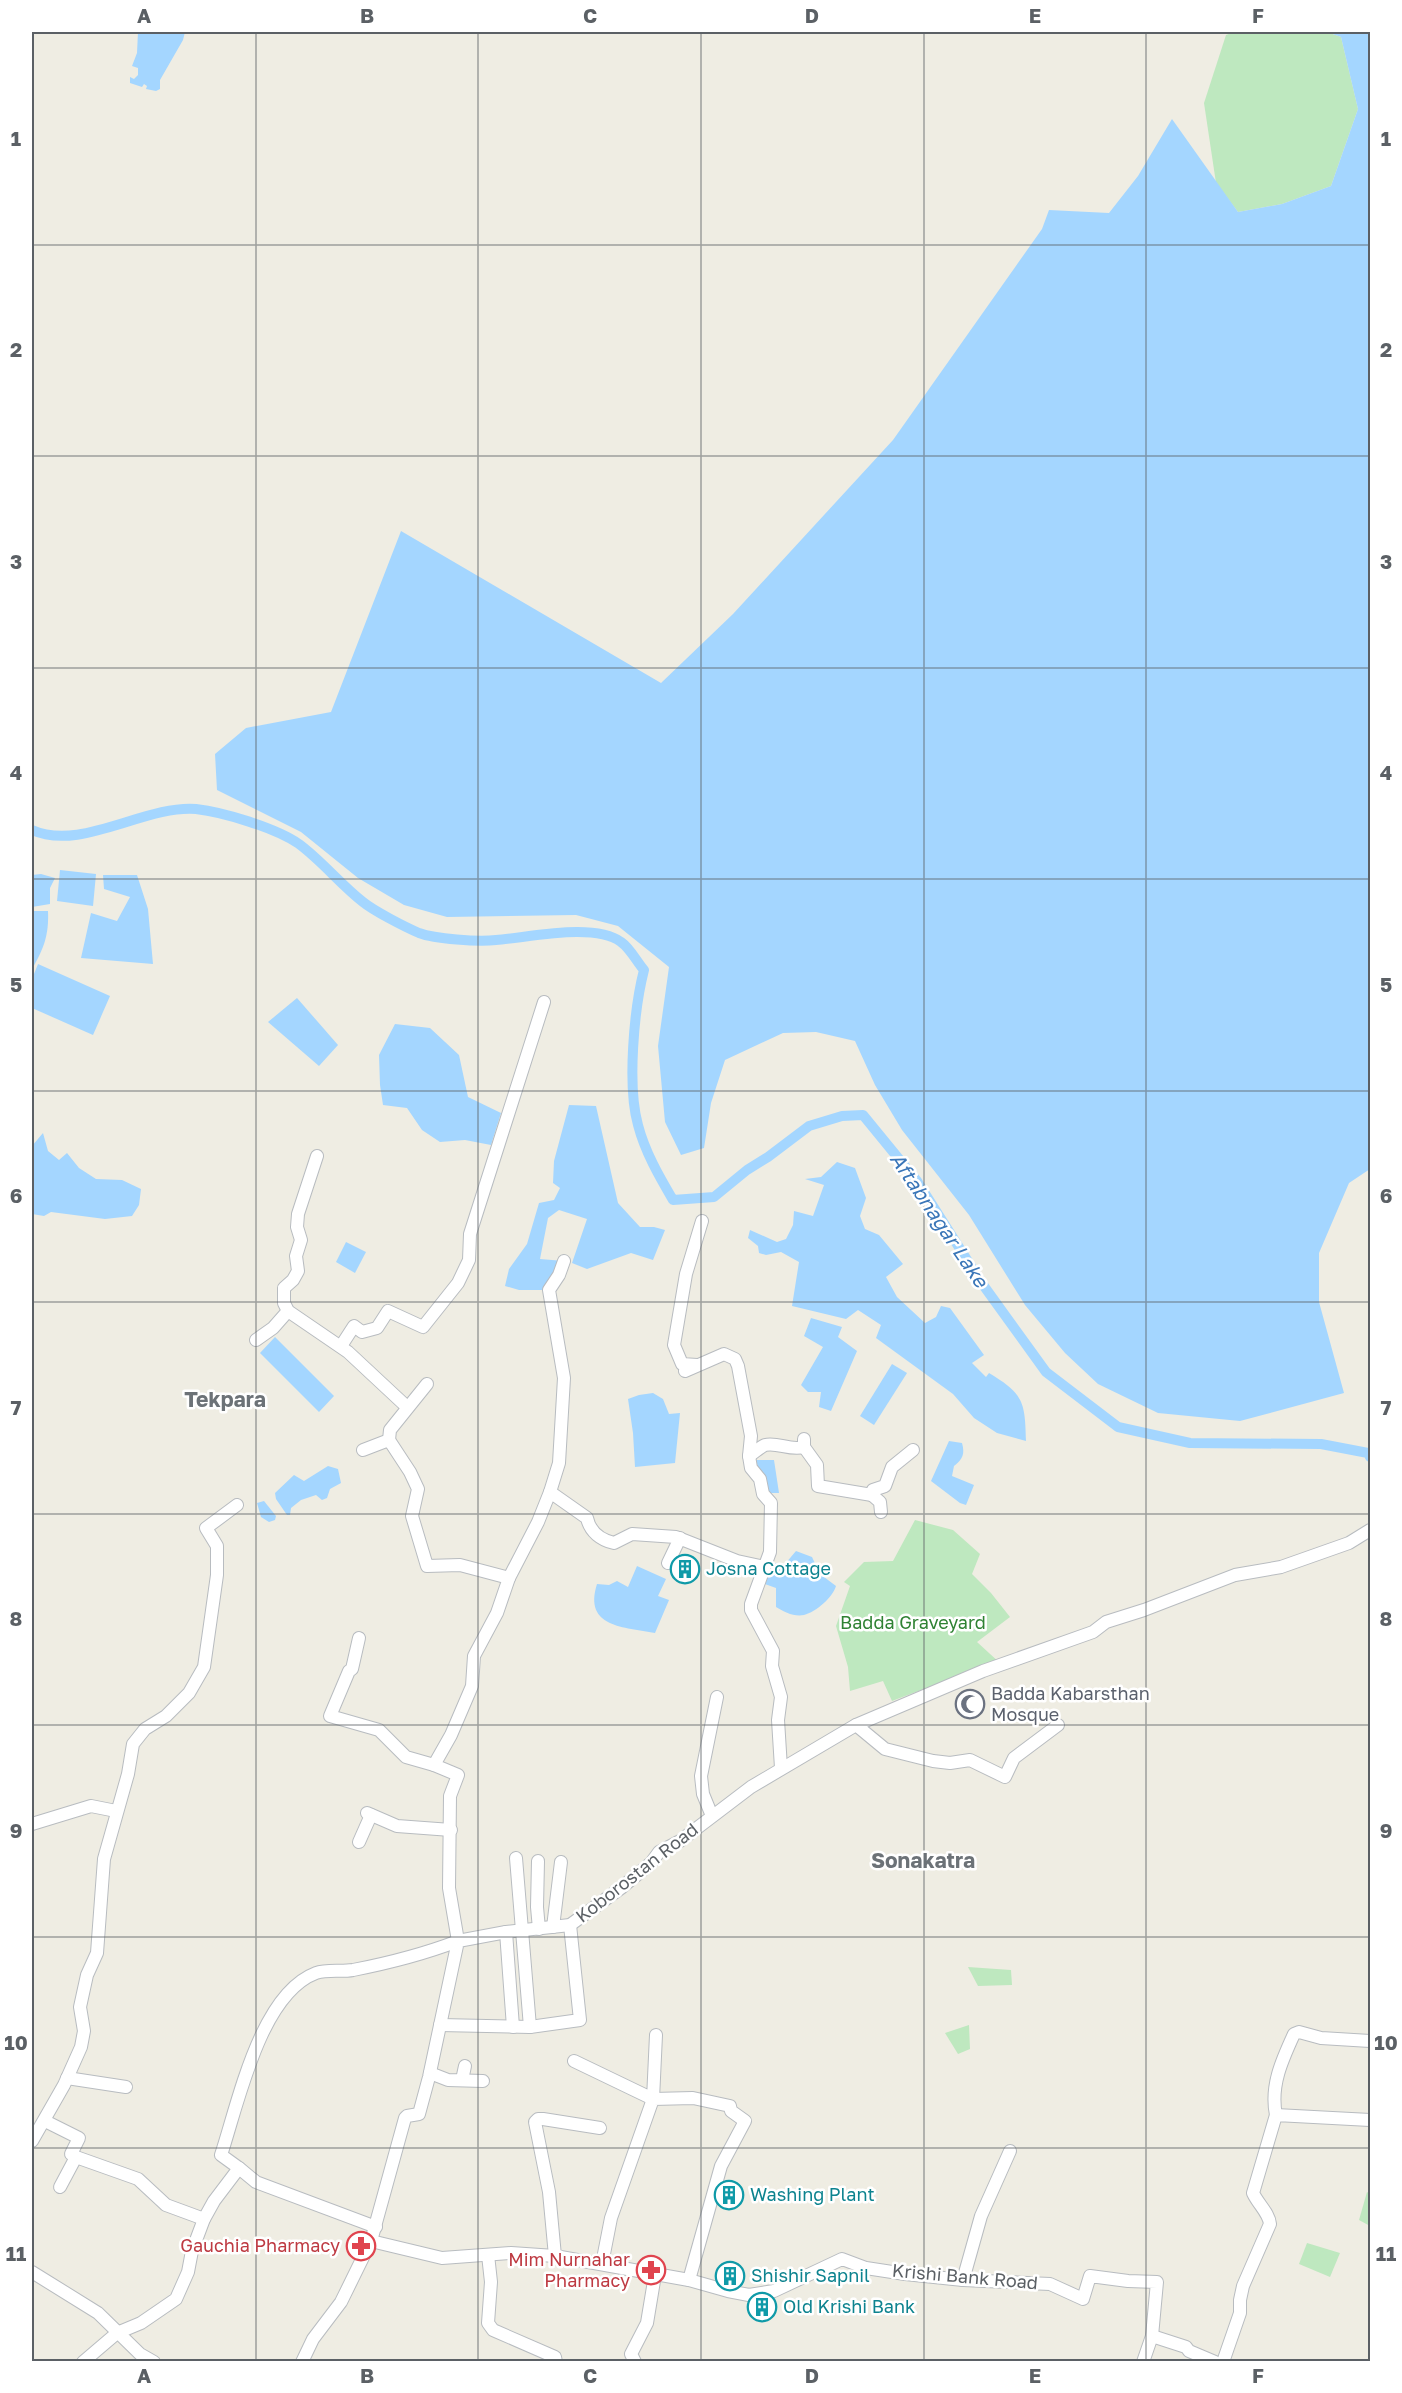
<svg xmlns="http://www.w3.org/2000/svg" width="1402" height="2393" font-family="'Golos Text',sans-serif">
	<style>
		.green { fill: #bee8bf }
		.water { fill: #a4d6ff }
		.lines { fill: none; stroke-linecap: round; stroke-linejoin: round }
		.canal { stroke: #a4d6ff; stroke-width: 10 }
		.minor-casing { stroke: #b8bcc0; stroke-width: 14 }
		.minor { stroke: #fff; stroke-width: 12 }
		.grid { fill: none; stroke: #5b6065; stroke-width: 1.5; stroke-opacity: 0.55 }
		.labels { text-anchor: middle; stroke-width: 5; stroke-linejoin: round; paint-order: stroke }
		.culture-label { font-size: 18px; fill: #0d838f; stroke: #fff; text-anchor: start }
		.park-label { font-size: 18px; fill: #2f8233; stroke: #fff }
		.worship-label { font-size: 18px; fill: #5b616d; stroke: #fff; text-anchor: start }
		.street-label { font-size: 18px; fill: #5b6065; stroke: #fff }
		.health-label { font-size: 18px; fill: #be3a42; stroke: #fff; text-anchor: end }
		.water-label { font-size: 20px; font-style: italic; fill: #3a76b8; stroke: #fff }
		.quarter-label { font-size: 21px; font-weight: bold; fill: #6c7277; stroke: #fff }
		.neatline { fill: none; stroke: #5b6065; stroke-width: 2 }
		.grid-label { font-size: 20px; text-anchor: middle; font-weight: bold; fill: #5b6065 }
	</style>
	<rect width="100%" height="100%" fill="#efede3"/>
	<!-- green -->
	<g class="green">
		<polygon points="1234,32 1327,32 1341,37 1358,109 1331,186 1282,204 1238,212 1216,183 1204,103 1226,35"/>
		<polygon points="915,1520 953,1530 980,1554 972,1574 991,1593 1010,1617 977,1642 1001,1664 966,1673 892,1701 883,1681 850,1691 848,1667 836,1626 850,1586 844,1582 864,1562 893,1561"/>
		<polygon points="968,1967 1011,1970 1012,1985 978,1986"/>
		<polygon points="969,2025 970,2049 958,2054 945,2033"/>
		<polygon points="1367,2192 1370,2194 1370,2226 1359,2220"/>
		<polygon points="1307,2243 1340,2253 1330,2277 1299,2264"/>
	</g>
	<!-- water -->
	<g class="water">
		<polygon points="138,32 185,32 183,40 160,80 160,89 156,91 146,89 147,86 144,84 142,87 130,83 130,77 134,79 138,75 138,68 132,66 137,53"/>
		<polygon points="1327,32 1370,32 1370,1169 1349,1183 1319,1253 1319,1302 1344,1393 1240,1421 1158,1413 1098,1384 1065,1353 1025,1305 969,1215 902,1130 875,1085 855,1041 816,1032 783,1033 725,1060 711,1103 704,1148 681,1155 665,1122 658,1046 669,967 618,926 576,915 447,917 404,905 358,878 301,832 217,790 215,754 246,728 331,712 401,531 661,683 733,614 893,440 1042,229 1049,210 1109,213 1138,176 1172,119 1238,212 1282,204 1331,186 1358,109 1341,37"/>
		<polygon points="60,870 96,874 93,906 57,901"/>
		<polygon points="41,874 55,878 50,888 50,904 32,907 32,875"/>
		<polygon points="103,875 137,875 148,909 153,964 81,958 91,913 117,921 130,897 104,889"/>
		<path d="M32 911H48C49 935 44 948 32 969Z"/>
		<polygon points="38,964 110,996 93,1035 32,1008 32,979"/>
		<polygon points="297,998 338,1045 319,1066 268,1022"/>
		<polygon points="395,1024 430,1028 459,1055 468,1097 501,1113 491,1145 465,1140 440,1142 422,1130 407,1108 383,1105 380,1085 379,1055"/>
		<polygon points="569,1105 596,1106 618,1203 640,1227 654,1227 665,1230 653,1260 631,1253 587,1269 572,1263 587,1219 559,1210 548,1218 540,1259 564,1261 549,1290 519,1290 505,1286 509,1269 527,1244 539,1203 554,1200 560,1188 553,1183 554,1161"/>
		<polygon points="43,1133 48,1151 59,1160 67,1153 79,1168 96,1179 122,1180 141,1189 139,1205 132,1216 105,1219 51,1212 44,1216 32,1214 32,1146"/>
		<path d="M837 1162 855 1168 866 1198 860 1216 865 1229 879 1235 903 1264 886 1277 897 1297 925 1323 936 1317 941 1306 950 1308 984 1355 972 1363 986 1377 989 1373C1024 1394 1025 1402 1026 1441L997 1433 974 1418 953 1394 876 1338 881 1325 858 1310 846 1319 792 1306 799 1262 781 1252 766 1255 759 1253 758 1246 748 1238 750 1230 777 1242 786 1239 793 1225 794 1211 813 1216 824 1185 805 1179 821 1177Z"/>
		<polygon points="346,1242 366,1252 355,1273 336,1262"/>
		<polygon points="811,1318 842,1327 838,1337 857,1351 831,1411 819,1407 821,1392 808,1392 801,1385 823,1347 804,1336"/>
		<polygon points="275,1337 334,1396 319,1412 260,1353"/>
		<polygon points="892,1364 907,1373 874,1425 860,1416"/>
		<polygon points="653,1393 663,1399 669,1414 680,1413 675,1463 635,1467 633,1433 628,1399 639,1395"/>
		<path d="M949 1441 962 1443C965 1454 963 1459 954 1466L952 1476 974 1485 966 1505 960 1503 931 1481Z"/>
		<polygon points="756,1460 774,1460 779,1493 765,1493"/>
		<polygon points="328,1466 338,1469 341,1483 330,1489 327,1498 322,1500 316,1495 301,1500 291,1508 290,1515 287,1515 276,1499 275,1493 294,1475 304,1481"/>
		<polygon points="264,1501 276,1516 275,1520 269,1522 261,1517 257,1503"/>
		<path d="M796 1551 812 1557 820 1574 836 1586C833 1597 816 1612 804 1615 794 1617 784 1612 776 1607V1588L762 1583 773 1563 785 1564Z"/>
		<path d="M637 1566 666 1579 658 1596 669 1600 655 1633C625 1627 583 1628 597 1584L609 1585 617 1581 628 1587Z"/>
	</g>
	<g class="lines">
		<!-- canal -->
		<path class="canal" d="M32 830C81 852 144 805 196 809 223 812 276 828 299 844 322 861 340 884 363 902 374 911 405 927 419 933 435 939 478 942 496 940 527 938 594 922 621 942 630 948 637 962 644 970 634 1009 627 1086 638 1125 645 1152 659 1176 673 1200L714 1197 747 1170 768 1157 809 1126 842 1116 863 1115 917 1181 981 1282 1046 1372 1118 1427 1190 1443 1321 1444 1368 1453 1370 1457"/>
		<!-- minor casing -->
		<g class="minor-casing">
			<g id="minor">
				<polyline points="317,1156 298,1214 297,1227 301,1240 296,1256 298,1271 293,1280 284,1288 284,1303 288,1311 348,1352 407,1407"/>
				<polyline points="256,1340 273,1328 288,1311"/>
				<polyline points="341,1346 354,1326 362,1332 377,1328 388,1311 423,1327 458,1283 469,1260 470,1234 544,1002"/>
				<polyline points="697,1365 682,1364 674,1345 686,1274 702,1221"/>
				<polyline points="685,1371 724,1354 735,1359 738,1366 751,1436 749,1456 751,1468 760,1479 763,1494 771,1503 770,1552 751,1604 751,1610 773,1651 772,1666 781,1697 778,1720 781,1768"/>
				<polyline points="389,1440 390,1430 427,1384"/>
				<polyline points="804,1447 817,1465 818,1486 872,1495 873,1490 885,1486 892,1467 913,1450"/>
				<path d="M749 1456C754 1453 760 1447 765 1445 778 1442 790 1451 804 1447V1439"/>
				<polyline points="550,1492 559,1463 564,1378 549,1290 559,1275 564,1261"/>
				<polyline points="872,1495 880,1502 881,1512"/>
				<polyline points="668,1563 680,1538"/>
				<path d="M509 1578 538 1522 550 1492 587 1518C590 1532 601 1540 614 1543L632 1534 676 1537 737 1561 764 1567"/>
				<polyline points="359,1638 352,1669 349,1671 330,1716 379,1730 406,1757 434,1765"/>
				<polyline points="856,1725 885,1749 933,1761 950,1763 970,1760 1005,1777 1014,1758 1058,1725"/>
				<polyline points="367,1813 397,1826 451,1830"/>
				<polyline points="712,1816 703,1794 701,1776 717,1697"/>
				<polyline points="32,1824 91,1806 116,1811"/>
				<polyline points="359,1842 371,1815"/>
				<polyline points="516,1858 530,2027"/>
				<polyline points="538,1861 537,1907 539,1929"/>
				<polyline points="553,1927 561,1862"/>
				<polyline points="506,1932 513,2027"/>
				<polyline points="440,2025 530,2027 580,2020 570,1925"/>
				<polyline points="574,2061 653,2099 656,2035"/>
				<polyline points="430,2073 448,2080 483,2081"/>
				<polyline points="67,2078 126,2087"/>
				<polyline points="462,2080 465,2066"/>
				<path d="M1276 2115C1270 2086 1282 2060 1294 2034L1299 2032 1321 2038 1370 2041"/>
				<polyline points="45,2121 79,2138 71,2154 76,2157"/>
				<polyline points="32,2141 64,2085 81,2047 84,2031 80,2007 87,1975 97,1953 104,1859 128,1774 133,1744 145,1729 166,1716 189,1693 204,1667 217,1575 217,1546 206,1528 237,1505"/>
				<polyline points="239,2168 256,2182 376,2227"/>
				<polyline points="60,2187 76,2157 138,2179 166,2205 204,2219"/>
				<polyline points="371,2241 442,2258 511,2253 555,2256 689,2280 728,2291 749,2295 774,2291 842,2259 866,2268 905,2274 963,2280 1050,2284 1083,2299 1090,2276 1128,2281 1157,2282 1152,2336 1143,2362"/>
				<polyline points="488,2255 491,2282 488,2323 493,2330 555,2357 556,2362"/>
				<polyline points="555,2256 549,2192 535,2122 538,2119 543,2119 600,2128"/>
				<polyline points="602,2264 611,2218 653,2099 693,2098 730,2106 731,2111 745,2121 721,2166 689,2280"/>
				<polyline points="32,2272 98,2313 140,2354 154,2362"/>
				<polyline points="963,2280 981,2216 1010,2151"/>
				<polyline points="1152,2336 1186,2347 1189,2351 1215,2362"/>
				<path d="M83 2362 117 2333 141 2323 176 2299 188 2272 192 2251 204 2219 214 2201 239 2168 221 2155C238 2104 260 1994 316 1973 327 1969 341 1972 353 1970 389 1963 424 1954 458 1941L449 1888 450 1796 458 1775 434 1765 451 1735 472 1686 474 1656 497 1613 509 1578 460 1565 427 1566 412 1516 418 1489 410 1472 389 1440 363 1450"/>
				<polyline points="302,2362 313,2339 341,2302 371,2241 405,2118 407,2116 419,2114 429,2077 458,1941 506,1932 570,1925 621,1888 651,1863 659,1852 680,1841 751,1787 856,1725 983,1671 1093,1632 1106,1622 1144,1610 1235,1575 1281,1567 1349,1543 1370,1530"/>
				<polyline points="635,2362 631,2354 647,2323 655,2275"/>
				<path d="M1223 2362 1240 2313V2300L1243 2286 1270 2224C1269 2213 1258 2204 1253 2193L1276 2115 1370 2120"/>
			</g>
		</g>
		<!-- minor -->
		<use href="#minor" class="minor"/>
	</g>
	<!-- grid -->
	<path class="grid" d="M256 32V2362M478 32V2362M701 32V2362M924 32V2362M1146 32V2362M32 245H1370M32 456H1370M32 668H1370M32 879H1370M32 1091H1370M32 1302H1370M32 1514H1370M32 1725H1370M32 1937H1370M32 2148H1370"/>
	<!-- icons -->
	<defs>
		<g id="building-ring" transform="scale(1.5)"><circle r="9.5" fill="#fff" stroke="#0f9aa8" stroke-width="1.5"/><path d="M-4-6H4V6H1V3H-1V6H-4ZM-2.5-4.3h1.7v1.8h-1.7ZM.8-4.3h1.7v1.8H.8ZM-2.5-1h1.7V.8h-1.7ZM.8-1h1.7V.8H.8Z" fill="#0f9aa8"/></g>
		<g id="mosque-ring" transform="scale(1.5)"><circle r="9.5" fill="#fff" stroke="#6b7280" stroke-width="1.5"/><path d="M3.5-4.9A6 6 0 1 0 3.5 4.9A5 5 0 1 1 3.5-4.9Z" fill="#6b7280"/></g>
		<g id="pharmacy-ring" transform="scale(1.5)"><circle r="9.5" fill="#fff" stroke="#e0444e" stroke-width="1.5"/><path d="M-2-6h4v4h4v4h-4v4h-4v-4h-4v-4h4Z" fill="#e0444e"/></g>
	</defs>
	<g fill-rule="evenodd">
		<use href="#building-ring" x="685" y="1569"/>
		<use href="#mosque-ring" x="970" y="1704"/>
		<use href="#building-ring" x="729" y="2195"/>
		<use href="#pharmacy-ring" x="361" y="2246"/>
		<use href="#pharmacy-ring" x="651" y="2270"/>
		<use href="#building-ring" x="730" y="2276"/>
		<use href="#building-ring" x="762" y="2307"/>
	</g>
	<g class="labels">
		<!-- culture labels -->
		<g class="culture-label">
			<text x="706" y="1575">Josna Cottage</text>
			<text x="750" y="2201">Washing Plant</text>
			<text x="751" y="2282">Shishir Sapnil</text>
			<text x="783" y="2313">Old Krishi Bank</text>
		</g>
		<!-- park labels -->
		<g class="park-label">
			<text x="913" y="1629">Badda Graveyard</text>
		</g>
		<!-- worship labels -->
		<g class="worship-label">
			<text x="991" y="1700">Badda Kabarsthan<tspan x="991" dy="21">Mosque</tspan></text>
		</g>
		<!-- street labels -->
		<g class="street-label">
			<text transform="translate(637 1873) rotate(-38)" y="6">Koborostan Road</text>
			<text transform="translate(965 2277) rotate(5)" y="6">Krishi Bank Road</text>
		</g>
		<!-- health labels -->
		<g class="health-label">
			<text x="340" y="2252">Gauchia Pharmacy</text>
			<text x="630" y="2266">Mim Nurnahar<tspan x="630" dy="21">Pharmacy</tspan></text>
		</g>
		<!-- water labels -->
		<g class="water-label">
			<text transform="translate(939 1220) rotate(56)" y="7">Aftabnagar Lake</text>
		</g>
		<!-- quarter labels -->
		<g class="quarter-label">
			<text x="225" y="1407">Tekpara</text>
			<text x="923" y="1868">Sonakatra</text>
		</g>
	</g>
	<!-- border -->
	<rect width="1402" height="2393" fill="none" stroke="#ffffff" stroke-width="66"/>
	<rect x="33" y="33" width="1336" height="2327" class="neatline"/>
	<g class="grid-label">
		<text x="144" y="23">A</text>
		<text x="367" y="23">B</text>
		<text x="590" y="23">C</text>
		<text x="812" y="23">D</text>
		<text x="1035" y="23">E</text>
		<text x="1258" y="23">F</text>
		<text x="16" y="146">1</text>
		<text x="1386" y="146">1</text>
		<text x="16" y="357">2</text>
		<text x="1386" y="357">2</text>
		<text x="16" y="569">3</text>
		<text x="1386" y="569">3</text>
		<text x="16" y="780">4</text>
		<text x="1386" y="780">4</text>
		<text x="16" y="992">5</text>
		<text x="1386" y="992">5</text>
		<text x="16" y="1203">6</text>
		<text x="1386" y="1203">6</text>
		<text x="16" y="1415">7</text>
		<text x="1386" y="1415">7</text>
		<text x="16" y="1626">8</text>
		<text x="1386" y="1626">8</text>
		<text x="16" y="1838">9</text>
		<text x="1386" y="1838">9</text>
		<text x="16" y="2050">10</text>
		<text x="1386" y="2050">10</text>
		<text x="16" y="2261">11</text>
		<text x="1386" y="2261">11</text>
		<text x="144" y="2383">A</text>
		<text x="367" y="2383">B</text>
		<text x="590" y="2383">C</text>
		<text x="812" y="2383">D</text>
		<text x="1035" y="2383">E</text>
		<text x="1258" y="2383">F</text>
	</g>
</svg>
